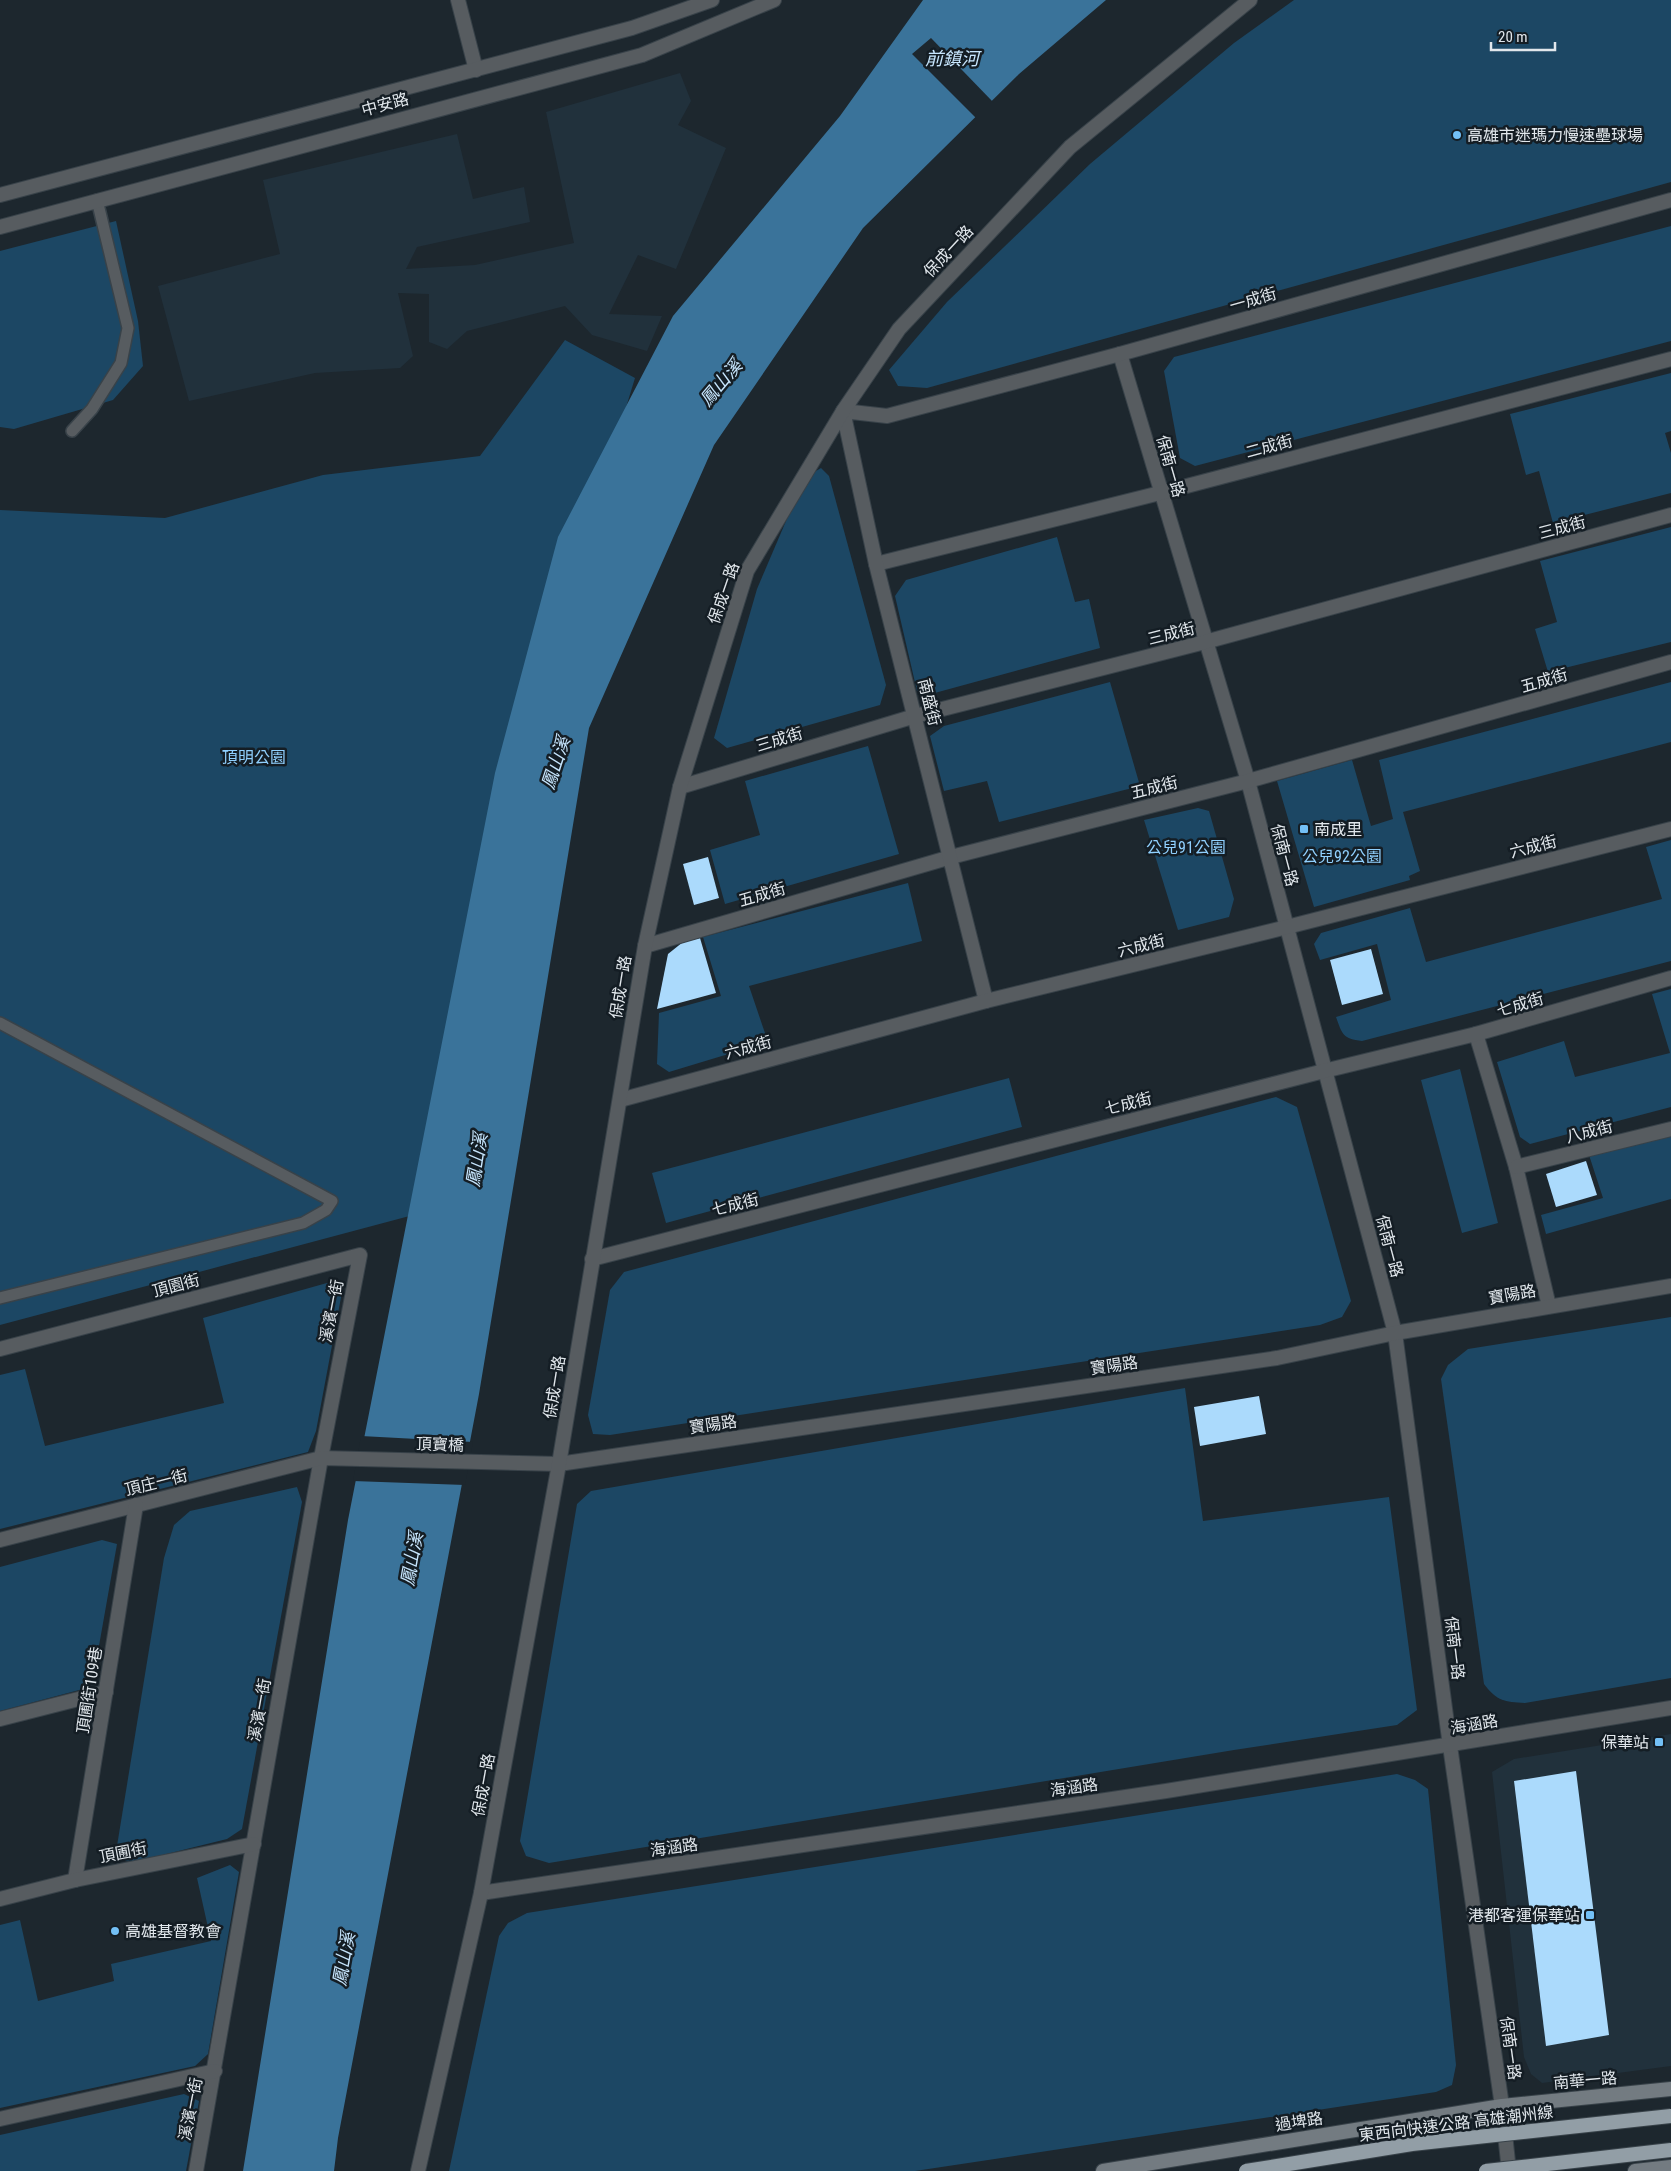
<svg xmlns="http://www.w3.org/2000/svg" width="1671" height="2171" font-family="'Roboto Condensed','Noto Sans TC',sans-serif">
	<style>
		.built { fill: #21313c }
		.green { fill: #1c4764 }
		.water { fill: #3a739a }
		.pier { fill: #1d272e }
		.building { fill: #abdafc }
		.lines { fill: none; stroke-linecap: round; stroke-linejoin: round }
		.service-casing { stroke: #384249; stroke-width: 14 }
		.minor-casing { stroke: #384249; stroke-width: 16 }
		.tertiary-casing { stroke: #384249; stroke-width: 16 }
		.secondary-casing { stroke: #384249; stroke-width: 16 }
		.service { stroke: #575c60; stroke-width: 11 }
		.minor { stroke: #575c60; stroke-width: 14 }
		.tertiary { stroke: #575c60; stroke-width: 14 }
		.secondary { stroke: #737b81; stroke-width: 14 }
		.trunk-bridge-casing { stroke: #384249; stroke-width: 16; stroke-linecap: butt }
		.trunk-bridge { stroke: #929ea6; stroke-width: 14 }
		.poi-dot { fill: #73c0f6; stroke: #141d24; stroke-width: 2 }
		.labels { text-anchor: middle; stroke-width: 5; stroke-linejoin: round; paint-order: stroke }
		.street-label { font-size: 16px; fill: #e1e7ec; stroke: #141d24 }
		.poi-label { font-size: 16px; fill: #e1e7ec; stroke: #141d24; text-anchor: start }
		.park-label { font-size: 16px; fill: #90d0fe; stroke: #141d24 }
		.water-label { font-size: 18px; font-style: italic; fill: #c7e6fe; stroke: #141d24 }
	</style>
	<rect width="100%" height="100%" fill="#1d272e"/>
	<!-- built -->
	<g class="built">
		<polygon points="680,73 691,101 678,125 726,148 676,269 638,255 609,314 662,316 647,351 592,335 565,306 467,331 447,349 429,342 429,294 398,293 413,356 400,368 315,373 189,401 158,286 280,254 263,180 457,134 473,199 524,187 530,222 417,247 406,269 475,265 574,243 546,112"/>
		<polygon points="1671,1734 1671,2066 1542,2083 1531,2074 1524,2057 1492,1772 1514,1759"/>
	</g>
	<!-- green -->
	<g class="green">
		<polygon points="1294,0 1671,0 1671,182 927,388 898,386 889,370 947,302 1090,164 1234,43"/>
		<polygon points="116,221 138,321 143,366 113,400 14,429 0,427 0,251"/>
		<polygon points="1671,226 1671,341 1195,466 1180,458 1164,371 1174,357"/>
		<polygon points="565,340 635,378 501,815 432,1210 0,1325 0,510 165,518 323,475 480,456"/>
		<polygon points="1671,373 1671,431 1665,433 1671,453 1671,493 1553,523 1539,471 1526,475 1510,414"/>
		<polygon points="821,468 829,476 886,685 880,705 727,748 714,738 757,589 795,500 811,474"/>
		<polygon points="1671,527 1671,642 1548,672 1535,629 1557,622 1540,561"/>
		<polygon points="1057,537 1075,602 1089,599 1100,648 931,694 917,691 895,596 906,580"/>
		<polygon points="1110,682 1140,786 999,822 987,781 944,791 930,736 944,726"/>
		<polygon points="1671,682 1671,742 1403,812 1420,871 1409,876 1410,880 1314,907 1277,781 1352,760 1371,826 1393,819 1379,760"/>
		<polygon points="868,746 899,854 725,904 710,850 760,835 745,781"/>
		<polygon points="1198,808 1209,811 1234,899 1229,917 1178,930 1144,820"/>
		<path d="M1671 840V961L1362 1041C1343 1039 1342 1034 1336 1017L1391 1000 1377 944 1320 960 1314 944 1321 933 1410 908 1426 962 1662 899 1646 847Z"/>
		<polygon points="908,883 922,941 749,986 768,1042 669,1072 657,1064 659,1013 721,996 703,937"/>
		<polygon points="1671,989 1671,1107 1530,1144 1520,1137 1497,1062 1564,1041 1575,1077 1670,1053 1652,994"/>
		<polygon points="1460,1069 1498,1223 1462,1233 1421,1080"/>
		<polygon points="1009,1078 1022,1127 666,1223 652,1173"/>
		<polygon points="1276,1097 1297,1107 1351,1301 1342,1317 1320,1325 610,1435 593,1434 588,1415 610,1290 624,1272"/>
		<polygon points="1671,1133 1671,1199 1546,1234 1541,1215 1603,1198 1589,1155"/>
		<polygon points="334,1281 342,1292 316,1431 308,1452 0,1529 0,1375 25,1369 45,1446 224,1403 203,1318"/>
		<path d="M1671 1317V1678L1525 1703C1504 1702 1497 1701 1484 1684L1441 1379 1448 1365 1468 1349Z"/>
		<polygon points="1185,1388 1203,1521 1389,1497 1417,1710 1397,1725 1234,1750 549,1863 526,1856 520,1841 577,1504 591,1491"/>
		<polygon points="297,1487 302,1502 242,1829 227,1839 134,1862 118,1860 116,1852 164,1558 174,1525 190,1511"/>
		<polygon points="102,1540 117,1544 94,1674 83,1689 0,1711 0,1567"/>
		<polygon points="1397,1774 1415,1780 1428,1789 1456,2065 1452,2085 1436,2092 915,2171 449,2171 499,1936 508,1923 527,1913"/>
		<polygon points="230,1865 239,1872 208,2054 195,2066 0,2108 0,1925 20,1920 38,2001 114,1981 111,1964 211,1941 197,1878"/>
		<polygon points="184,2094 199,2101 186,2171 0,2171 0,2135"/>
	</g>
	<!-- water -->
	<polygon class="water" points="923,0 1106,0 1019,74 863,228 714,445 589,728 479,1394 338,2138 334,2171 243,2171 348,1520 495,773 558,537 673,316 840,116"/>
	<!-- pier -->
	<g class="pier">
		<polygon points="931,38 994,103 977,119 912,54"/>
		<polygon points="361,1436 473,1442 465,1485 353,1481"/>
	</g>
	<!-- building -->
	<g class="building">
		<polygon points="708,857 719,898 694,905 683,864"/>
		<polygon points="700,938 716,993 657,1009 668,954 683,942"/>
		<polygon points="1371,949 1383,994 1342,1005 1330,960"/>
		<polygon points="1586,1161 1597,1195 1556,1207 1546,1174"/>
		<polygon points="1259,1396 1266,1434 1200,1446 1194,1407"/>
		<polygon points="1576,1771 1609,2035 1546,2046 1514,1781"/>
	</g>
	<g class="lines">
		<!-- service casing -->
		<g class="service-casing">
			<g id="service">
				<polyline points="72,431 92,409 121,363 128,328 97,200"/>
				<polyline points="0,1023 332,1201 326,1210 303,1223 0,1298"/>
			</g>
		</g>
		<!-- minor casing -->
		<g class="minor-casing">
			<g id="minor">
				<polyline points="458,0 476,70"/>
				<polyline points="1120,354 1248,781 1395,1333 1450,1746 1502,2106"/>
				<polyline points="876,564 1160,493 1671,359"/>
				<polyline points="680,787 915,716 1205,642 1671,515"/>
				<polyline points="645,946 951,857 1248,781 1671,662"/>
				<polyline points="986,1001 876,564 843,411 887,416 1120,354 1671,200"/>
				<polyline points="1476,1034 1516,1167 1549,1306"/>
				<polyline points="620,1100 986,1001 1287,927 1671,829"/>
				<polyline points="1516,1167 1671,1129"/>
				<polyline points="592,1259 1324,1071 1476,1034 1671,978"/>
				<polyline points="0,1349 360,1255 321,1458 196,2171"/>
				<polyline points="0,1540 321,1458 559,1464 1277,1358 1395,1333 1671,1286"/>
				<polyline points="0,1719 106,1692"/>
				<polyline points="75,1880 136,1505"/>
				<polyline points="481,1893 1166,1791 1671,1708"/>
				<polyline points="0,1899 75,1880 254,1844"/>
				<polyline points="0,2119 215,2071"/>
				<polyline points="418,2171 481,1893 559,1464 645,946 680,787 747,571 843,411 899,329 1070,147 1250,0"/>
			</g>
		</g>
		<!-- tertiary casing -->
		<g class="tertiary-casing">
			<g id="tertiary">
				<polyline points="0,195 632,28 712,0"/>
				<polyline points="0,227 642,55 774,0"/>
				<polyline points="1502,2106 1509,2171"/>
			</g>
		</g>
		<!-- secondary casing -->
		<g class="secondary-casing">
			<g id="secondary">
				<polyline points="1103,2171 1502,2106 1671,2089"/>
				<polyline points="1635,2171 1671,2167"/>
			</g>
		</g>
		<!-- service -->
		<use href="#service" class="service"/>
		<!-- minor -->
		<use href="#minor" class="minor"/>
		<!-- tertiary -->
		<use href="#tertiary" class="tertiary"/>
		<!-- secondary -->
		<use href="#secondary" class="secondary"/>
		<!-- trunk-bridge casing -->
		<g class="trunk-bridge-casing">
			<g id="trunk-bridge">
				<polyline points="1246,2171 1412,2144 1671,2116"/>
				<polyline points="1486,2171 1671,2150"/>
			</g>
		</g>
		<!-- trunk-bridge -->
		<use href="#trunk-bridge" class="trunk-bridge"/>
	</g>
	<!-- markers -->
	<g class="poi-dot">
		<circle cx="1457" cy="135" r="5"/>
		<rect x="1299" y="824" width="10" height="10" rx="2.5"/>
		<rect x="1654" y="1737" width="10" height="10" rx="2.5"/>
		<rect x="1585" y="1910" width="10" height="10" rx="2.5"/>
		<circle cx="115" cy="1931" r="5"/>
	</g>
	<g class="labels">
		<!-- street labels -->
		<g class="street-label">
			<text transform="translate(385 104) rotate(-15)" y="6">中安路</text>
			<text transform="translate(948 251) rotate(-47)" y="6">保成一路</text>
			<text transform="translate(1253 299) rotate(-16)" y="6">一成街</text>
			<text transform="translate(1269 446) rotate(-15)" y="6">二成街</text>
			<text transform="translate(1171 466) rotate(74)" y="6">保南一路</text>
			<text transform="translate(1562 527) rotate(-15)" y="6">三成街</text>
			<text transform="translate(723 593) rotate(-71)" y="6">保成一路</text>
			<text transform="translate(1171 633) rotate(-14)" y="6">三成街</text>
			<text transform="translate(1544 680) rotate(-16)" y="6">五成街</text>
			<text transform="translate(930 702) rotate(76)" y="6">南盛街</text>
			<text transform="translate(779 739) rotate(-17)" y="6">三成街</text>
			<text transform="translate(1154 787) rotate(-14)" y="6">五成街</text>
			<text transform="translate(1533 846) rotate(-14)" y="6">六成街</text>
			<text transform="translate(1285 855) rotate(75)" y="6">保南一路</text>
			<text transform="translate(762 894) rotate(-16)" y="6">五成街</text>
			<text transform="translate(1141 945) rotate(-14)" y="6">六成街</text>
			<text transform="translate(620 987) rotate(-81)" y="6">保成一路</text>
			<text transform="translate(1520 1004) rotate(-16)" y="6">七成街</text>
			<text transform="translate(748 1047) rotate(-15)" y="6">六成街</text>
			<text transform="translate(1128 1103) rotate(-14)" y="6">七成街</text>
			<text transform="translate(1589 1131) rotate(-14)" y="6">八成街</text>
			<text transform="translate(735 1204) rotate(-14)" y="6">七成街</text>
			<text transform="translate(1390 1246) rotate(75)" y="6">保南一路</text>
			<text transform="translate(176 1285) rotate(-15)" y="6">頂園街</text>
			<text transform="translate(1512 1294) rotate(-10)" y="6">寶陽路</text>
			<text transform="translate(331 1311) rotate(-79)" y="6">溪濱一街</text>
			<text transform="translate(1114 1365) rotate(-8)" y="6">寶陽路</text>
			<text transform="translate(554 1387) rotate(-81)" y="6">保成一路</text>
			<text transform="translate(713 1424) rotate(-8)" y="6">寶陽路</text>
			<text transform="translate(440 1444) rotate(2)" y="6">頂寶橋</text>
			<text transform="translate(156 1482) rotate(-14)" y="6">頂庄一街</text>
			<text transform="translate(1455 1648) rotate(83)" y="6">保南一路</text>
			<text transform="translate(89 1690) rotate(-81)" y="6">頂圃街109巷</text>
			<text transform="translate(259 1710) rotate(-80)" y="6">溪濱一街</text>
			<text transform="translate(1474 1724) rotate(-10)" y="6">海涵路</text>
			<text transform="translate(483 1785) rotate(-80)" y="6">保成一路</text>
			<text transform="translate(1074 1787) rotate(-8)" y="6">海涵路</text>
			<text transform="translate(674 1847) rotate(-8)" y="6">海涵路</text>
			<text transform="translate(123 1852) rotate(-11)" y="6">頂圃街</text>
			<text transform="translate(1511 2048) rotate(82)" y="6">保南一路</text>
			<text transform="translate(1585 2080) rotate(-5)" y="6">南華一路</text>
			<text transform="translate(190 2109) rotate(-79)" y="6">溪濱一街</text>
			<text transform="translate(1299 2121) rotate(-9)" y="6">過埤路</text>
			<text transform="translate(1456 2123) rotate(-7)" y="6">東西向快速公路 高雄潮州線</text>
		</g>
		<!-- poi labels -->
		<g class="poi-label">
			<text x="1467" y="141">高雄市迷瑪力慢速壘球場</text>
			<text x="1314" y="835">南成里</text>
			<text x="1649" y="1748" text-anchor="end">保華站</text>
			<text x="1580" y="1921" text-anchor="end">港都客運保華站</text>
			<text x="125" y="1937">高雄基督教會</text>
		</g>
		<!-- park labels -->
		<g class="park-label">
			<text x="254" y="763">頂明公園</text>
			<text x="1186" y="853">公兒91公園</text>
			<text x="1342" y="862">公兒92公園</text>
		</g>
		<!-- water labels -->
		<g class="water-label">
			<text x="952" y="65">前鎮河</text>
			<text transform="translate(721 383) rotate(-50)" y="6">鳳山溪</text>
			<text transform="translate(556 763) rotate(-72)" y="6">鳳山溪</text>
			<text transform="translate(477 1160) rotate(-81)" y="6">鳳山溪</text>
			<text transform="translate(412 1559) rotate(-80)" y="6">鳳山溪</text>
			<text transform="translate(344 1959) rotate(-80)" y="6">鳳山溪</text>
		</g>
	</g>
	<!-- scale -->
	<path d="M1491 42v8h64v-8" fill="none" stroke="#e1e7ec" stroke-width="2.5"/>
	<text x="1498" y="42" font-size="15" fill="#e1e7ec" stroke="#141d24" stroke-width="4" paint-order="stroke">20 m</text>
</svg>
